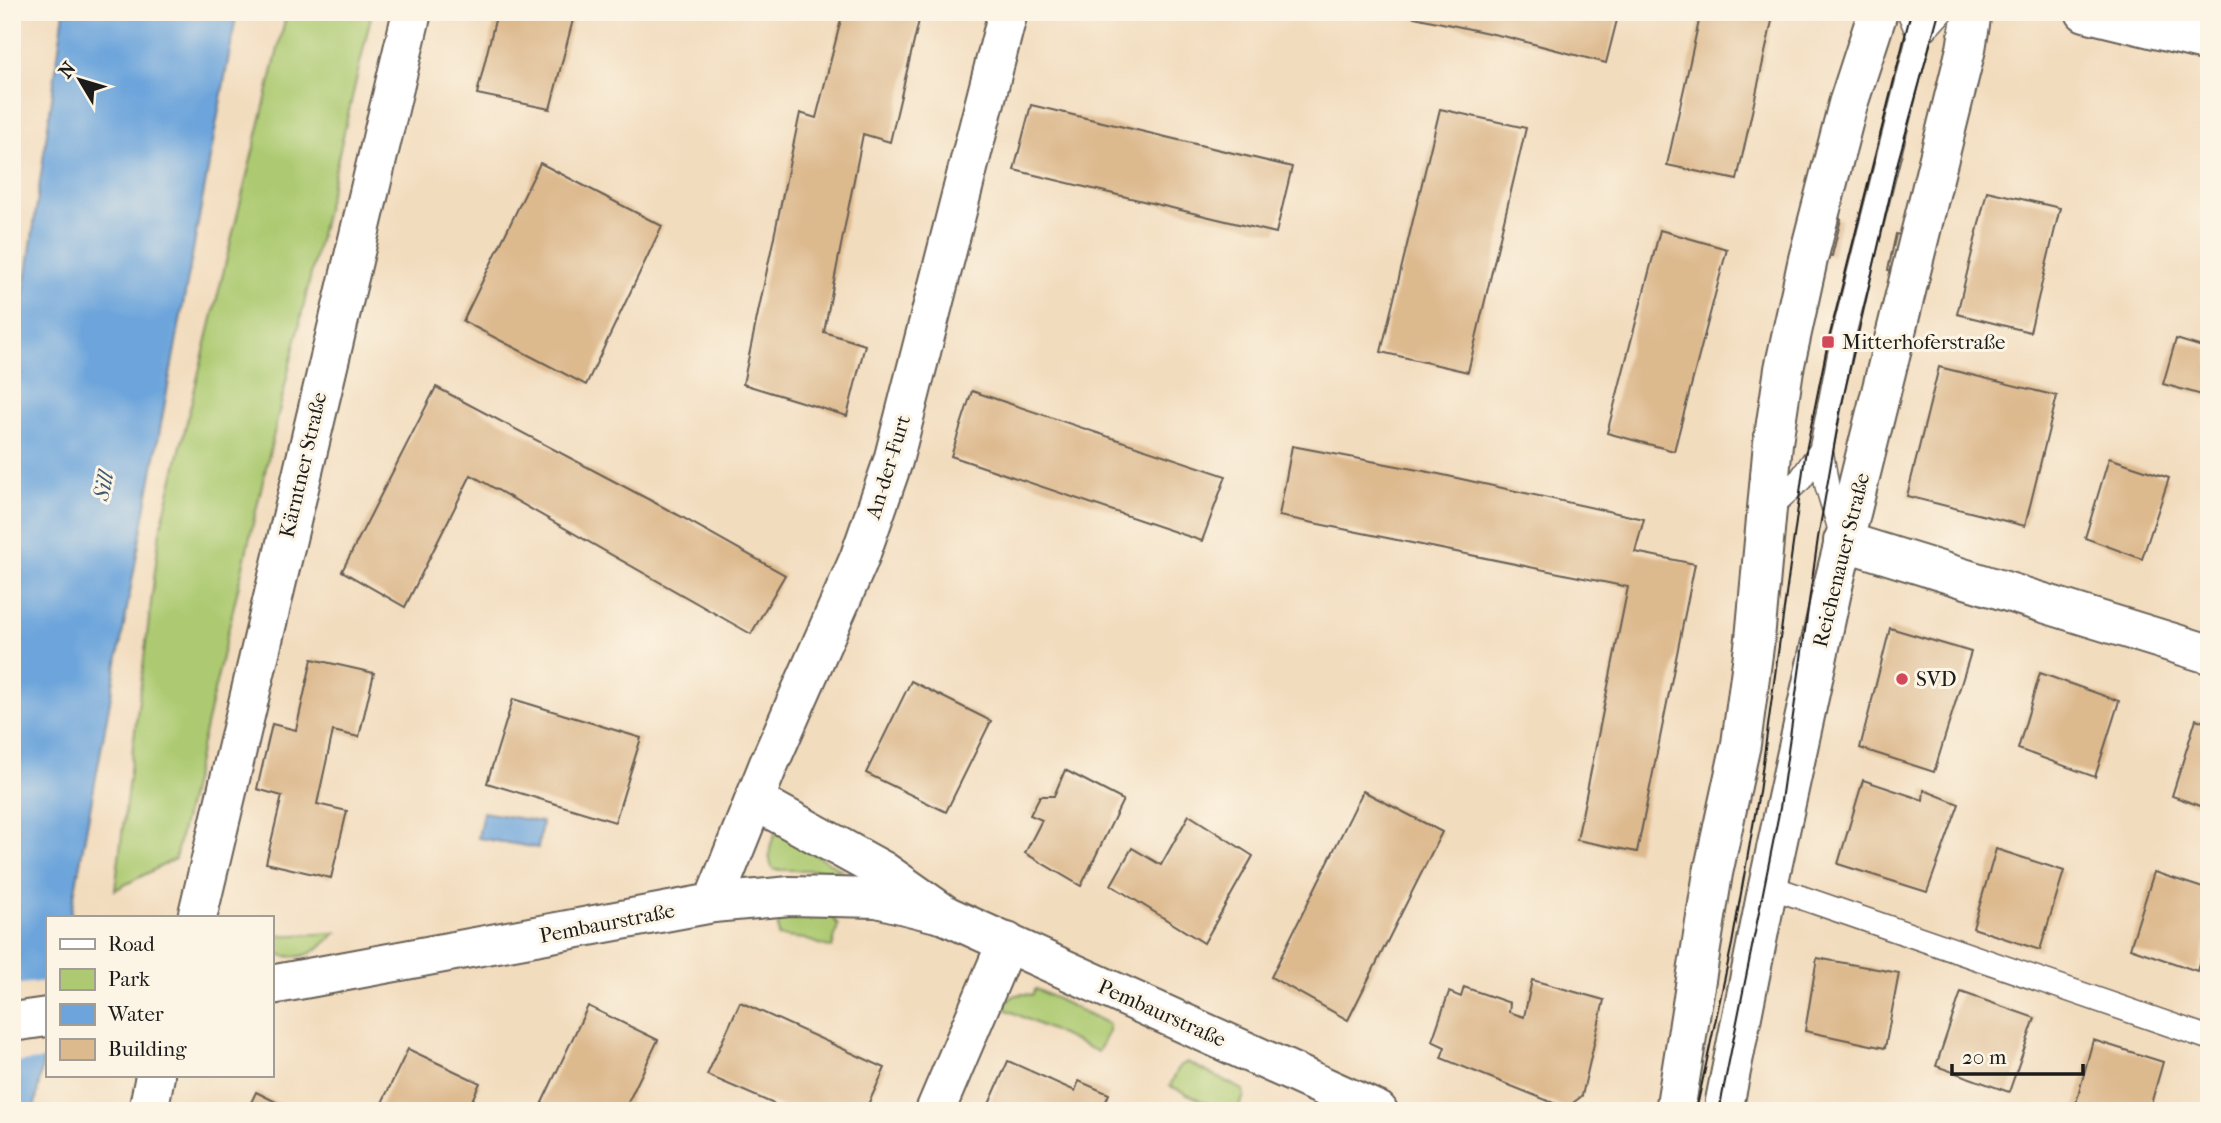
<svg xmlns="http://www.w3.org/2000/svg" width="2221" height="1123" font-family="'IM FELL French Canon',serif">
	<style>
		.green { fill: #adca72; stroke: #647347; stroke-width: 2 }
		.water { fill: #6ca4db; stroke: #44607c; stroke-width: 2 }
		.pier { fill: #f2dcbe }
		.building { fill: #ddb98e }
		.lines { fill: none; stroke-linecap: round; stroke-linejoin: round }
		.service-casing { stroke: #675f55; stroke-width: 26 }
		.minor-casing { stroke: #675f55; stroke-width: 42 }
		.tertiary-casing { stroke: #675f55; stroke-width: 42 }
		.service { stroke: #fff; stroke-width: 23 }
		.minor { stroke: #fff; stroke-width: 38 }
		.tertiary { stroke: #fff; stroke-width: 38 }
		.tram { stroke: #1c1c1c; stroke-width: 2 }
		.poi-dot { fill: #d1495b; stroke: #fcf5e5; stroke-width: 2.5 }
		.labels { text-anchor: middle; stroke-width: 6; stroke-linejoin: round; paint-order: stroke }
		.poi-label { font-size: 21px; fill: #1c1c1c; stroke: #fcf5e5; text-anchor: start }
		.street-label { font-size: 21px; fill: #1c1c1c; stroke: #fcf5e5 }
		.water-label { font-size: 23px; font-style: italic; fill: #405972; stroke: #fcf5e5 }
	</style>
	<rect width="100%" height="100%" fill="#fcf5e5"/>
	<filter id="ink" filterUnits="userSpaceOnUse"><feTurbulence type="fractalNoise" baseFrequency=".0143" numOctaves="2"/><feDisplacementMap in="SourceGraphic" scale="14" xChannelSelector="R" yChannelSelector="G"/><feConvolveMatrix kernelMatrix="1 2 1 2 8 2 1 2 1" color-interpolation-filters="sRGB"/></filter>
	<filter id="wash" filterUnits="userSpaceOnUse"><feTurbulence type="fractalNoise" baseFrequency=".00686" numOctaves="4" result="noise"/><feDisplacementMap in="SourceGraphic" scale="28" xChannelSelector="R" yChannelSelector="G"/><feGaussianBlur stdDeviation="1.57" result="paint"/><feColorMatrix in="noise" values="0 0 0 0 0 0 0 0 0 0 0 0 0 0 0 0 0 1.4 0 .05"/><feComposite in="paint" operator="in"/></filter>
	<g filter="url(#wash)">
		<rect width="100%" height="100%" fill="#f2dcbe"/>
		<!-- green -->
		<g class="green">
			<polygon points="287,12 372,12 175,859 115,890 160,531"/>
			<path d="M776 832 842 870H774C766 860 770 843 776 832Z"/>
			<path d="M832 916 838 925 832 948 804 939 778 936V924C792 912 815 916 832 916Z"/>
			<path d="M336 933C315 954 301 963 271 952V936Z"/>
			<path d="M1036 989 1109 1024V1031L1098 1052 1003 1008C1011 995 1017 992 1032 995Z"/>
			<polygon points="1187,1062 1243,1090 1244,1096 1237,1111 1224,1111 1170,1086 1179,1067"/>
		</g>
		<!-- water -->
		<g class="water">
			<polygon points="64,12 237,12 70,918 47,918 47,1040 34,1111 12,1111 12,379"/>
			<polygon points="483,812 542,822 538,848 478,838"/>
		</g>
		<!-- pier -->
		<polygon class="pier" points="47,981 47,1059 12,1063 12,985"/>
		<g id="blocks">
			<!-- building -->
			<g class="building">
				<polygon points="497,12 575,12 550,109 477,94"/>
				<polygon points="843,12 921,12 890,142 863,134 824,332 865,345 847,416 743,384 800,113 816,118"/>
				<polygon points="1406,12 1619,12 1606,63 1507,37 1405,15"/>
				<polygon points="1701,12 1774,12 1737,180 1667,165"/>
				<polygon points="1031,105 1292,167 1276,233 1014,170"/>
				<polygon points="1440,109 1526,128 1468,372 1381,352"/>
				<polygon points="540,163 662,226 586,385 463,321"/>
				<polygon points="1987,191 2060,208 2030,332 1957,314"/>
				<polygon points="1833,217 1841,219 1832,256 1824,255"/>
				<polygon points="1660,230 1727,249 1674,451 1607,433"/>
				<polygon points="1896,234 1906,236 1898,272 1888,270"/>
				<polygon points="2176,339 2209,349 2209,397 2163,384"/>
				<polygon points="1939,367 2057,396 2025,526 1907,496"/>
				<polygon points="436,387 678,515 785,575 751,634 471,475 405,607 342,571"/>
				<polygon points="972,391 1226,476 1202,541 951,456"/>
				<polygon points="1292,446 1434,473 1644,519 1635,552 1695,564 1637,852 1577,840 1628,587 1279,516"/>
				<polygon points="2109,458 2169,478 2142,559 2085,538"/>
				<polygon points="1890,628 1971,652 1934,772 1860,748"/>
				<polygon points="312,659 374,673 359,737 333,731 317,804 347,811 331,878 266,863 282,796 257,789 272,724 296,730"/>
				<polygon points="2040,673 2119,701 2095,777 2018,749"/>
				<polygon points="911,681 991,721 946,812 866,773"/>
				<polygon points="513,699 641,738 615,822 487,783"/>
				<polygon points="2196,719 2209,724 2209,809 2172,796"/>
				<polygon points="1065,770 1123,800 1081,886 1025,853 1042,820 1030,815 1040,796 1054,796"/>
				<polygon points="1863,780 1923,800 1924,790 1959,804 1927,892 1838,864"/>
				<polygon points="1363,791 1442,832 1348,1020 1271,977"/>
				<polygon points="1189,815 1253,856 1204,943 1111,885 1132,848 1161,865"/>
				<polygon points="1996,849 2064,871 2040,950 1973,928"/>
				<polygon points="2154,872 2209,890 2209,930 2197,971 2130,948"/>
				<polygon points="1817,958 1899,973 1885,1048 1805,1031"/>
				<polygon points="1532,980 1604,1000 1582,1096 1566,1108 1441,1058 1445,1047 1432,1041 1449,992 1461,997 1464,987 1510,1003 1509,1012 1524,1017"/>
				<polygon points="1961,992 2035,1018 2009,1092 1936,1066"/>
				<polygon points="740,1002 885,1068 865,1111 790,1111 707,1075"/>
				<polygon points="588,1006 658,1040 624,1111 538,1111"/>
				<polygon points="2093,1040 2163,1062 2149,1111 2074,1111"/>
				<polygon points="408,1049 480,1083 467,1111 378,1111"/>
				<polygon points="1008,1061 1075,1091 1079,1081 1109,1094 1102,1111 986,1111"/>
				<polygon points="256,1092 294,1111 247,1111"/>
			</g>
		</g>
	</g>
	<g filter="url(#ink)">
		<use href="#blocks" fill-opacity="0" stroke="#675f55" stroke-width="2"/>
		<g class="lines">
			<!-- service casing -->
			<g class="service-casing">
				<g id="service">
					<polyline points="1909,12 1919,36"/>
					<polyline points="1766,511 1801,479 1821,450"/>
					<polyline points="1842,536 1827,486 1821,450 1843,337 1919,36 1941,12"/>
					<polyline points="1768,886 2209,1038"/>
				</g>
			</g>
			<!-- minor casing -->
			<g class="minor-casing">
				<g id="minor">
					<polyline points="2085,12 2209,42"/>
					<polyline points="1843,541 2209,654"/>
					<polyline points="754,800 883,871 944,914"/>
					<polyline points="713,903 768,766 859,559 893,461 1008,12"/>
					<polyline points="197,918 412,12"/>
					<polyline points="148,1111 155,1076"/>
					<polyline points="935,1111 1007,942"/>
				</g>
			</g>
			<!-- tertiary casing -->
			<g class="tertiary-casing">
				<g id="tertiary">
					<polyline points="271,985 713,903 790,896 877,898 945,915 1378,1111"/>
					<polyline points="12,1022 47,1017"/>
					<polyline points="1675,1111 1713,873 1741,744 1755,639 1773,443 1784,369 1808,259 1848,104 1878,12"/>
					<polyline points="1725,1111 1725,1101 1768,886 1834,582 1966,49 1972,12"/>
				</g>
			</g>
			<!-- service -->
			<use href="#service" class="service"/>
			<!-- minor -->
			<use href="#minor" class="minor"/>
			<!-- tertiary -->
			<use href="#tertiary" class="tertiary"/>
			<!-- tram -->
			<g class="tram">
				<polyline points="1696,1111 1732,944 1759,792 1805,456 1828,342 1911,12"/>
				<polyline points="1719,1111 1780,808 1818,538 1840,412 1897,165 1939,12"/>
			</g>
		</g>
	</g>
	<!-- markers -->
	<g class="poi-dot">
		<rect x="1821" y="335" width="14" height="14" rx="3.5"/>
		<circle cx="1902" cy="679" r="7"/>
	</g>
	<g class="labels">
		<!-- poi labels -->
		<g class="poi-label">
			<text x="1842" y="349">Mitterhoferstraße</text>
			<text x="1916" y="686">SVD</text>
		</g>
		<!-- street labels -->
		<g class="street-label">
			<text transform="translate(303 465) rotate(-77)" y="7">Kärntner Straße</text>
			<text transform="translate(888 467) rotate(-73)" y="7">An-der-Furt</text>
			<text transform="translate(1841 560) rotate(-76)" y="7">Reichenauer Straße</text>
			<text transform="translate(607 923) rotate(-11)" y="7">Pembaurstraße</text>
			<text transform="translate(1162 1013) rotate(24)" y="7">Pembaurstraße</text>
		</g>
		<!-- water labels -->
		<g class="water-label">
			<text transform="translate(103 486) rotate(-79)" y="8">Sill</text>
		</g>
	</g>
	<!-- margin -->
	<rect width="2221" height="1123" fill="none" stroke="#fcf5e5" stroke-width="42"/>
	<!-- legend -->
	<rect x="46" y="916" width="228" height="161" fill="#fcf5e5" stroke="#a29e95" stroke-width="2"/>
	<rect x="60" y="939" width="35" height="10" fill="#ffffff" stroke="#a29e95" stroke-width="2"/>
	<text x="108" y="951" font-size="21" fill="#1c1c1c">Road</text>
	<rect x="60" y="969" width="35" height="21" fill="#adca72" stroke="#a29e95" stroke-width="2"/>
	<text x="108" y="986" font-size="21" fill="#1c1c1c">Park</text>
	<rect x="60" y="1004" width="35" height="21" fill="#6ca4db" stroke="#a29e95" stroke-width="2"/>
	<text x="108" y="1021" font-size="21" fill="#1c1c1c">Water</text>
	<rect x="60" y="1039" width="35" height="21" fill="#ddb98e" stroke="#a29e95" stroke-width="2"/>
	<text x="108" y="1056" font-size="21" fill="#1c1c1c">Building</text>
	<!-- north arrow -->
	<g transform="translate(80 80) rotate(308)" stroke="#fcf5e5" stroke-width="5" paint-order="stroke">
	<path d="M0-5L12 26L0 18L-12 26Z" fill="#1c1c1c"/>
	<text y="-10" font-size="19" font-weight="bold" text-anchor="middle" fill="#1c1c1c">N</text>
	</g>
	<!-- scale -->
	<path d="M1952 1064v10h131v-10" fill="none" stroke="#1c1c1c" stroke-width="3.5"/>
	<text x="1962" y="1064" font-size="21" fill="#1c1c1c" stroke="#fcf5e5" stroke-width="5" paint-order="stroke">20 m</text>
</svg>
